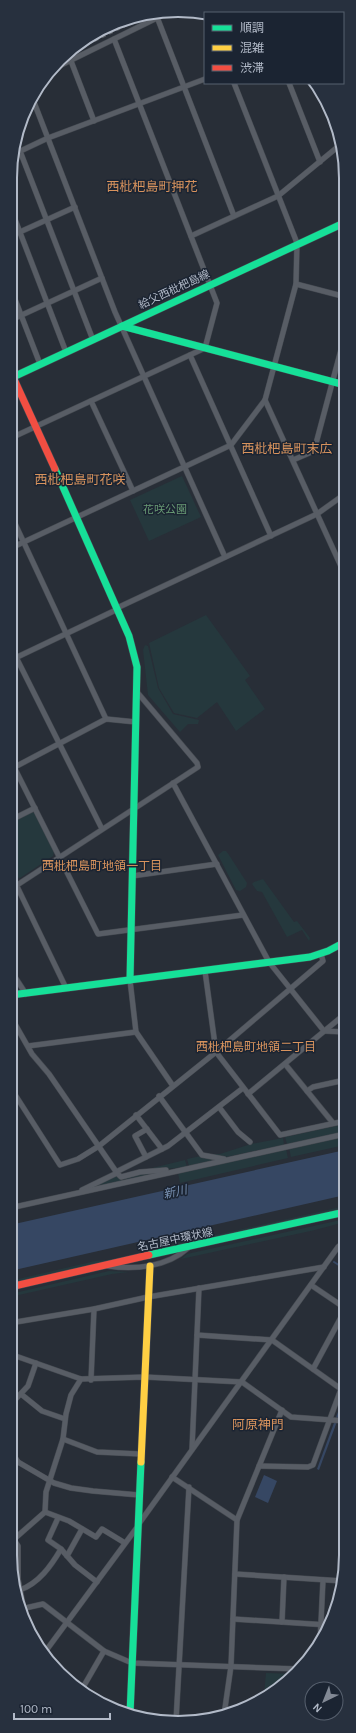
<svg xmlns="http://www.w3.org/2000/svg" width="356" height="1733" font-family="Karla,'Noto Sans JP',sans-serif">
	<style>
		.green { fill: #25383d }
		.water { fill: #364763 }
		.lines { fill: none; stroke-linecap: round; stroke-linejoin: round }
		.stream { stroke: #364763; stroke-width: 2 }
		.street-casing { stroke: #444950; stroke-width: 6 }
		.fast-casing { stroke: #444950; stroke-width: 8 }
		.slow-casing { stroke: #444950; stroke-width: 8 }
		.jam-casing { stroke: #444950; stroke-width: 8 }
		.street { stroke: #585d65; stroke-width: 5 }
		.fast { stroke: #16e098; stroke-width: 7 }
		.slow { stroke: #ffcf43; stroke-width: 7 }
		.jam { stroke: #f24e42; stroke-width: 7 }
		.rail { stroke: #575b62; stroke-width: 2; stroke-dasharray: 4 4; stroke-linecap: butt }
		.labels { text-anchor: middle; stroke-width: 3; stroke-linejoin: round; paint-order: stroke }
		.street-label { font-size: 11px; fill: #b2bac8; stroke: #1b2432 }
		.park-label { font-size: 11px; fill: #689a74; stroke: #1b2432 }
		.neighbourhood-label { font-size: 12px; fill: #d8935d; stroke: #1b2432 }
		.water-label { font-size: 12px; font-style: italic; fill: #7890b1; stroke: #1b2432 }
		.quarter-label { font-size: 13px; fill: #d8935d; stroke: #1b2432 }
		.rim { fill: none; stroke: #b2bac8; stroke-width: 2 }
	</style>
	<rect width="100%" height="100%" fill="#282e37"/>
	<!-- green -->
	<g class="green">
		<polygon points="182,476 201,517 149,541 130,500"/>
		<polygon points="206,615 250,676 245,680 265,709 236,731 217,702 197,718 174,713 159,688 149,643"/>
		<polygon points="145,645 148,646 158,688 173,714 199,720 198,724 188,724 180,732 148,695 143,650"/>
		<polygon points="31,812 35,813 54,852 53,856 20,878 16,877 11,866 11,822"/>
		<polygon points="223,851 226,851 229,855 247,883 246,887 240,891 236,890 218,855"/>
		<polygon points="263,879 294,922 297,921 310,938 309,941 302,930 287,937 262,892 257,891 252,884 254,882"/>
		<polygon points="345,1124 345,1132 287,1144 285,1137"/>
		<polygon points="345,1136 345,1145 291,1157 289,1148"/>
		<polygon points="283,1138 284,1145 226,1157 205,1154 220,1154 251,1144"/>
		<polygon points="286,1149 288,1158 180,1183 178,1173"/>
		<polygon points="201,1156 219,1159 189,1166 187,1159"/>
		<polygon points="185,1160 187,1167 140,1171"/>
		<polygon points="164,1172 86,1189 115,1176 122,1178 140,1173"/>
		<polygon points="345,1206 345,1208 131,1256 154,1249"/>
		<polygon points="345,1219 345,1222 315,1230 181,1259 187,1254"/>
		<polygon points="116,1259 10,1284 10,1281 95,1261"/>
		<polygon points="109,1271 129,1272 112,1274 10,1297 10,1294"/>
		<polygon points="266,1673 294,1674 289,1681 264,1695"/>
	</g>
	<!-- water -->
	<g class="water">
		<polygon points="345,1150 345,1195 10,1271 10,1225"/>
		<polygon points="345,1393 345,1400 319,1470 317,1469"/>
		<polygon points="264,1475 277,1481 268,1503 255,1497"/>
	</g>
	<g class="lines">
		<!-- stream -->
		<polyline class="stream" points="334,1262 345,1269"/>
		<!-- street casing -->
		<g class="street-casing">
			<g id="street">
				<polyline points="157,17 234,216"/>
				<polyline points="71,61 94,121"/>
				<polyline points="55,68 165,14"/>
				<polyline points="289,83 320,162"/>
				<polyline points="32,97 115,312 225,557"/>
				<polyline points="20,151 93,340"/>
				<polyline points="12,155 48,138 205,79"/>
				<polyline points="11,209 66,352"/>
				<polyline points="11,236 75,207"/>
				<polyline points="191,236 278,196 340,145"/>
				<polyline points="296,284 346,297"/>
				<polyline points="11,289 40,364"/>
				<polyline points="11,320 102,278"/>
				<polyline points="190,355 271,536"/>
				<polyline points="11,371 13,377"/>
				<polyline points="265,400 345,575"/>
				<polyline points="91,401 133,491"/>
				<polyline points="11,438 205,348 217,303 114,39"/>
				<polyline points="293,460 314,451 346,331"/>
				<polyline points="11,515 106,719"/>
				<polyline points="11,548 231,445 265,400 296,284 297,243 234,83"/>
				<polyline points="117,608 317,514 345,494"/>
				<polyline points="11,647 102,829"/>
				<polyline points="11,660 118,609"/>
				<polyline points="11,761 98,934 243,915"/>
				<polyline points="11,769 106,719 136,722"/>
				<polyline points="173,783 269,962 324,1031 345,1032"/>
				<polyline points="11,820 35,808"/>
				<polyline points="11,874 66,988"/>
				<polyline points="132,876 217,864"/>
				<polyline points="11,889 198,767 197,763 137,692"/>
				<polyline points="11,971 26,994"/>
				<polyline points="205,971 216,1052 280,1135 345,1121"/>
				<polyline points="130,980 136,1032 173,1086"/>
				<polyline points="11,1017 32,1054 49,1074 117,1173 121,1177 140,1172 166,1170"/>
				<polyline points="28,1046 136,1032"/>
				<polyline points="285,1064 333,1123"/>
				<polyline points="307,1091 313,1087 345,1080"/>
				<polyline points="10,1094 14,1093 60,1165 78,1159 99,1146 216,1052 323,961 321,954"/>
				<polyline points="248,1094 345,1014"/>
				<polyline points="159,1096 202,1155 224,1159"/>
				<polyline points="219,1107 238,1132 250,1142"/>
				<polyline points="136,1115 162,1149"/>
				<polyline points="146,1157 135,1136 147,1129"/>
				<polyline points="116,1172 168,1146 243,1088"/>
				<polyline points="82,1190 117,1173"/>
				<polyline points="10,1208 345,1134"/>
				<path d="M108 1266C135 1270 167 1267 188 1248"/>
				<polyline points="311,1285 345,1308"/>
				<polyline points="10,1323 94,1309 148,1297 324,1267"/>
				<polyline points="197,1335 272,1340 341,1389 313,1465 308,1467 259,1466"/>
				<polyline points="10,1354 81,1379 145,1377 242,1382 291,1417 345,1421"/>
				<polyline points="313,1369 345,1310"/>
				<polyline points="91,1380 94,1309"/>
				<polyline points="21,1394 42,1411 65,1419"/>
				<polyline points="10,1405 28,1386 36,1363"/>
				<polyline points="63,1439 97,1452 141,1454"/>
				<polyline points="192,1449 199,1288"/>
				<polyline points="10,1450 18,1462 54,1483 71,1488 93,1491 139,1495"/>
				<polyline points="10,1468 18,1462"/>
				<polyline points="172,1477 237,1520"/>
				<polyline points="45,1512 69,1521 96,1537 102,1529 125,1543"/>
				<polyline points="58,1518 48,1540 61,1549 75,1565 97,1582"/>
				<polyline points="138,1525 338,1247 345,1241"/>
				<polyline points="10,1534 18,1546 18,1579 27,1625"/>
				<polyline points="13,1540 45,1512 46,1492 63,1439 66,1414 71,1395 81,1379"/>
				<polyline points="67,1556 82,1529"/>
				<polyline points="235,1574 343,1581"/>
				<path d="M20 1590C39 1583 51 1566 61 1549"/>
				<polyline points="21,1609 43,1604 104,1651 132,1663 299,1669"/>
				<polyline points="233,1619 328,1625"/>
				<polyline points="282,1622 284,1577"/>
				<polyline points="320,1643 323,1580"/>
				<polyline points="45,1652 138,1526"/>
				<polyline points="82,1689 104,1651"/>
				<polyline points="224,1715 231,1666 237,1520 282,1410"/>
				<polyline points="176,1721 189,1487"/>
			</g>
		</g>
		<!-- fast casing -->
		<g class="fast-casing">
			<g id="fast">
				<polyline points="122,326 345,385"/>
				<polyline points="11,378 346,222"/>
				<polyline points="55,469 129,636 137,667 130,980"/>
				<polyline points="11,995 310,957 328,951 345,942"/>
				<polyline points="149,1255 345,1212"/>
				<polyline points="130,1714 141,1462"/>
			</g>
		</g>
		<!-- slow casing -->
		<g class="slow-casing">
			<polyline id="slow" points="141,1462 150,1266"/>
		</g>
		<!-- jam casing -->
		<g class="jam-casing">
			<g id="jam">
				<polyline points="13,377 55,469"/>
				<polyline points="10,1287 149,1255"/>
			</g>
		</g>
		<!-- street -->
		<use href="#street" class="street"/>
		<!-- fast -->
		<use href="#fast" class="fast"/>
		<!-- slow -->
		<use href="#slow" class="slow"/>
		<!-- jam -->
		<use href="#jam" class="jam"/>
		<!-- rail -->
		<polyline class="rail" points="66,55 148,15"/>
	</g>
	<g class="labels">
		<!-- street labels -->
		<g class="street-label">
			<text transform="translate(174 289) rotate(-25)" y="4">給父西枇杷島線</text>
			<text transform="translate(175 1239) rotate(-12)" y="4">名古屋中環状線</text>
		</g>
		<!-- park labels -->
		<g class="park-label">
			<text x="165" y="513">花咲公園</text>
		</g>
		<!-- neighbourhood labels -->
		<g class="neighbourhood-label">
			<text x="102" y="870">西枇杷島町地領一丁目</text>
			<text x="256" y="1051">西枇杷島町地領二丁目</text>
		</g>
		<!-- water labels -->
		<g class="water-label">
			<text transform="translate(175 1192) rotate(-13)" y="4">新川</text>
		</g>
		<!-- quarter labels -->
		<g class="quarter-label">
			<text x="152" y="191">西枇杷島町押花</text>
			<text x="287" y="453">西枇杷島町末広</text>
			<text x="80" y="484">西枇杷島町花咲</text>
			<text x="258" y="1429">阿原神門</text>
		</g>
	</g>
	<!-- crop -->
	<path d="M0 0H356V1733H0ZM178 17H178A161 161 0 0 1 339 178V1555A161 161 0 0 1 178 1716H178A161 161 0 0 1 17 1555V178A161 161 0 0 1 178 17Z" fill="#27303e" fill-rule="evenodd"/>
	<path class="rim" d="M178 17H178A161 161 0 0 1 339 178V1555A161 161 0 0 1 178 1716H178A161 161 0 0 1 17 1555V178A161 161 0 0 1 178 17Z"/>
	<!-- legend -->
	<rect x="204" y="12" width="140" height="72" fill="#1b2432" stroke="#57606e"/>
	<rect x="212" y="25" width="20" height="6" fill="#16e098" stroke="#57606e"/>
	<text x="240" y="32" font-size="12" fill="#b2bac8">順調</text>
	<rect x="212" y="45" width="20" height="6" fill="#ffcf43" stroke="#57606e"/>
	<text x="240" y="52" font-size="12" fill="#b2bac8">混雑</text>
	<rect x="212" y="65" width="20" height="6" fill="#f24e42" stroke="#57606e"/>
	<text x="240" y="72" font-size="12" fill="#b2bac8">渋滞</text>
	<!-- north arrow -->
	<g transform="translate(324 1701) rotate(223)"><circle r="19" fill="#1b2432" stroke="#57606e"/>
	<path d="M0-3L7 15L0 10L-7 15Z" fill="#828995"/>
	<text y="-6" font-size="11" font-weight="bold" text-anchor="middle" fill="#b2bac8">N</text>
	</g>
	<!-- scale -->
	<path d="M14 1713v6h96v-6" fill="none" stroke="#b2bac8" stroke-width="2"/>
	<text x="20" y="1713" font-size="12" fill="#b2bac8" stroke="#1b2432" stroke-width="3" paint-order="stroke">100 m</text>
</svg>
